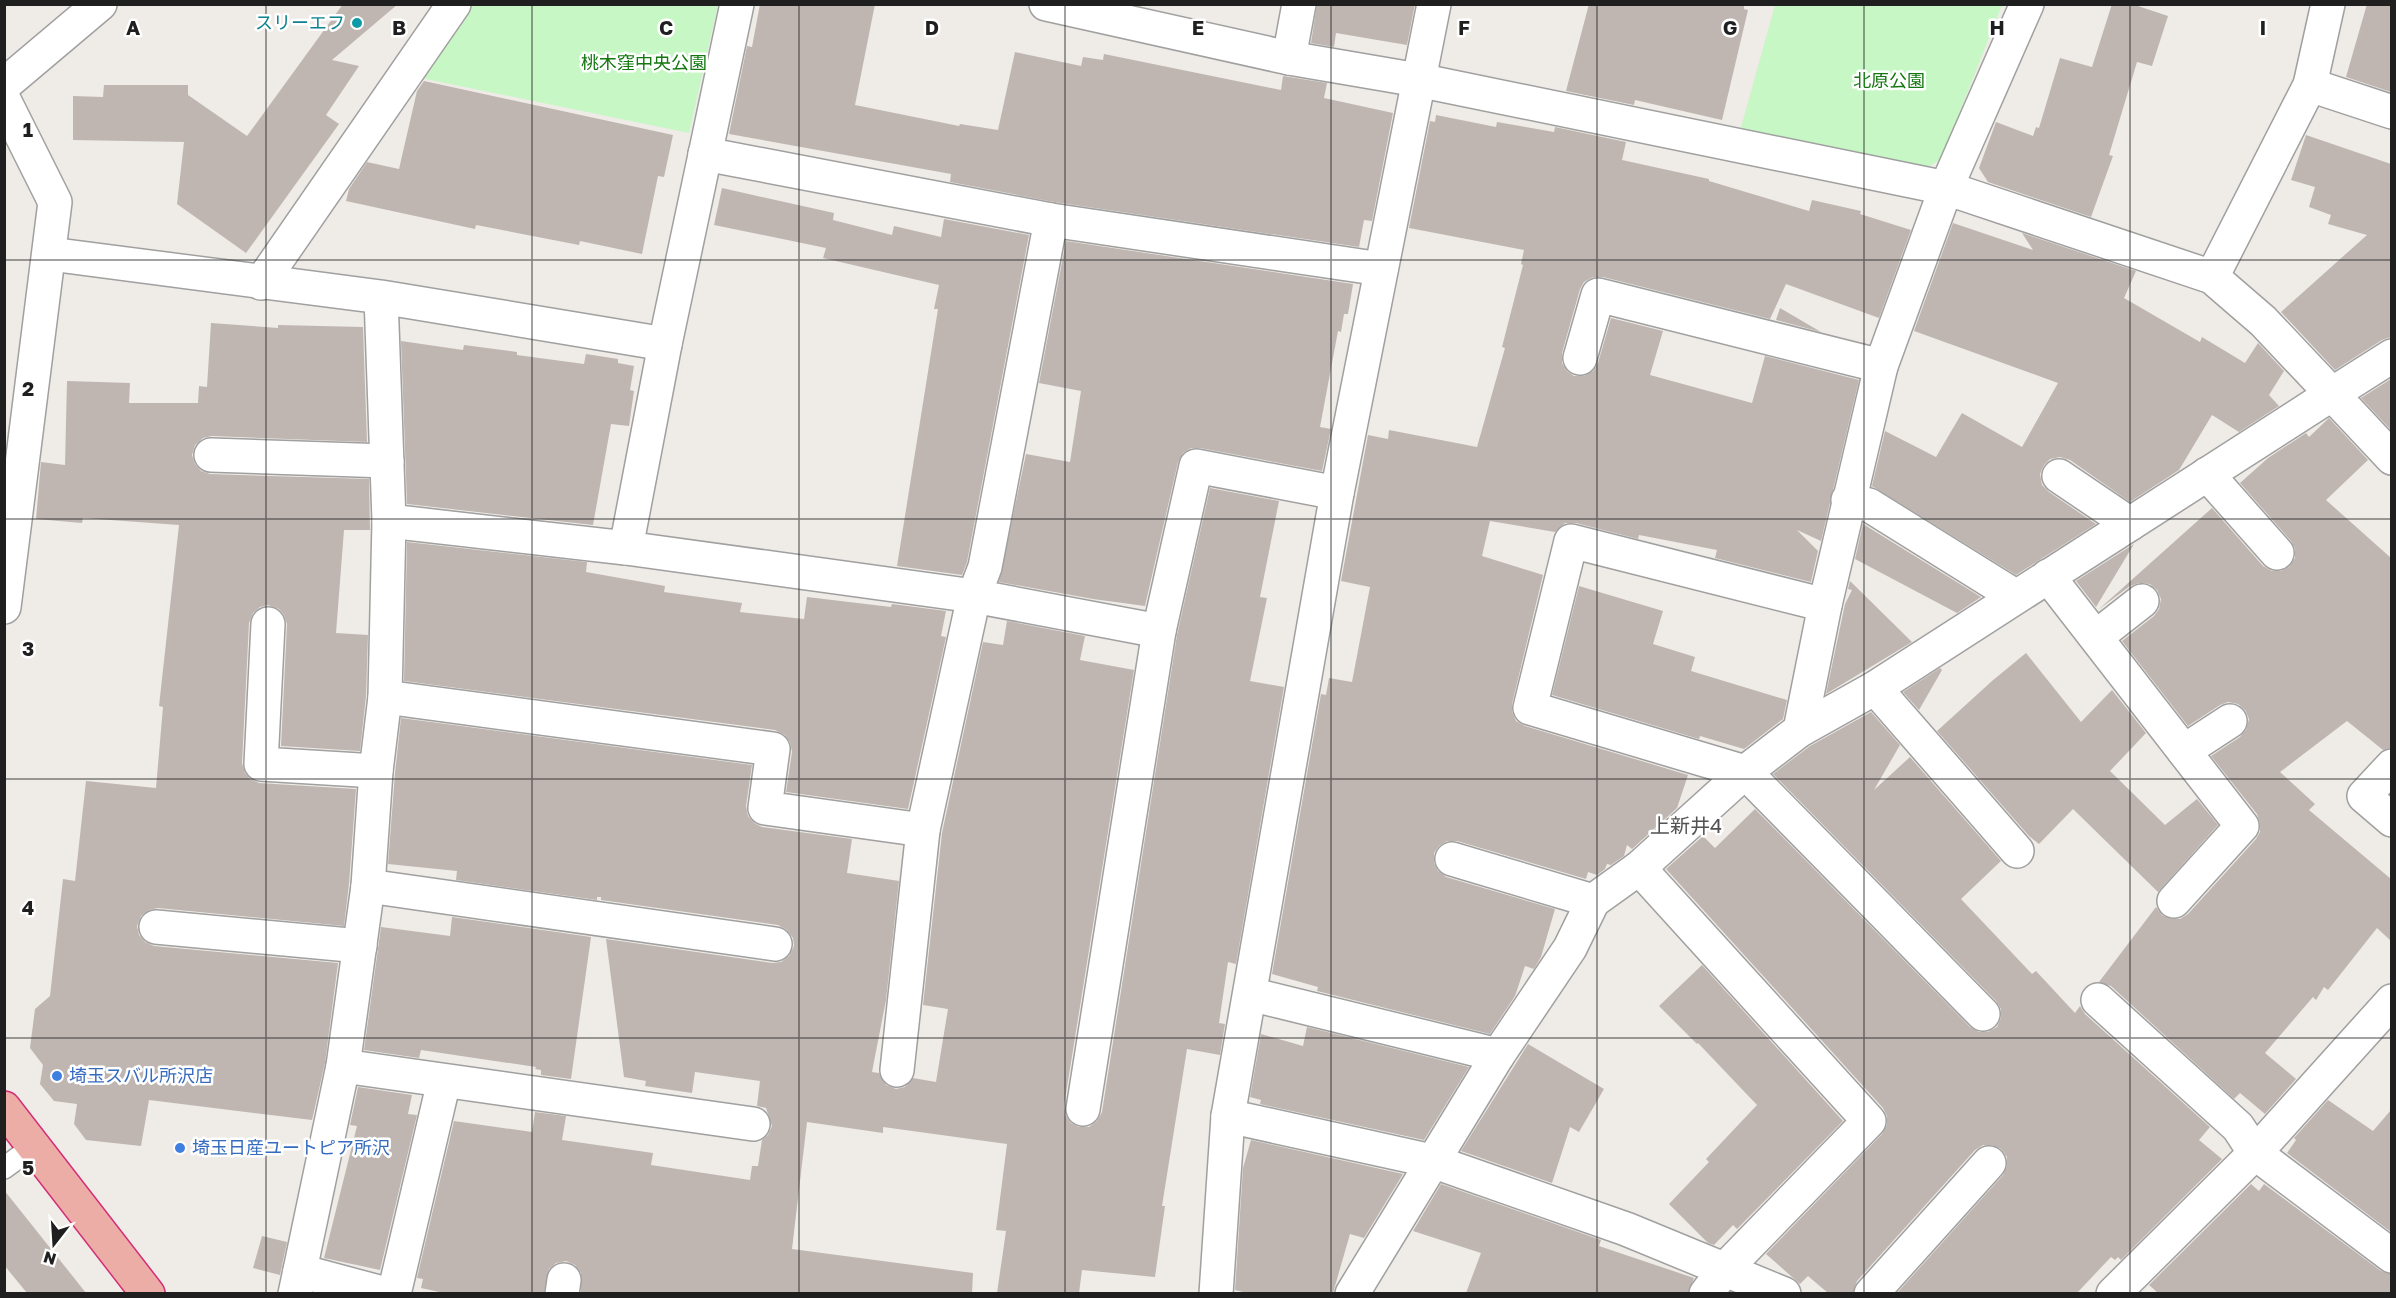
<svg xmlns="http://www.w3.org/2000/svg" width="2396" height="1298" font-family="'Golos Text','Noto Sans JP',sans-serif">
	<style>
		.park { fill: #c7f7c5 }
		.building { fill: #bfb6b2 }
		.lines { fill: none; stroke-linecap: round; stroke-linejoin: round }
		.service-casing { stroke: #a0a0a0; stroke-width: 24 }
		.minor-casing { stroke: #a0a0a0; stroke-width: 36 }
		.tertiary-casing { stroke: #a0a0a0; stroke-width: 36 }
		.trunk-casing { stroke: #d22e78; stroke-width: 36 }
		.service { stroke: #fff; stroke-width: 21 }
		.minor { stroke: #fff; stroke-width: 33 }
		.tertiary { stroke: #fff; stroke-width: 33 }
		.trunk { stroke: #ecada6; stroke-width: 33 }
		.grid { fill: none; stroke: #1f1f1f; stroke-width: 1.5; stroke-opacity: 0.55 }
		.culture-dot { fill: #0f9aa8; stroke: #fff; stroke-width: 2 }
		.shop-dot { fill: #3f7fe0; stroke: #fff; stroke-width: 2 }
		.labels { text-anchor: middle; stroke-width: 5; stroke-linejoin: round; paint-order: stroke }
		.culture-label { font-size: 18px; fill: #0d838f; stroke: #fff; text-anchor: end }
		.park-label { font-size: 18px; fill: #147811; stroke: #fff }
		.shop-label { font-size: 18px; fill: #366cbe; stroke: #fff; text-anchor: start }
		.neighbourhood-label { font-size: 20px; fill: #525252; stroke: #fff }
		.grid-label { font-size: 20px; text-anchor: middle; font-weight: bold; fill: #1f1f1f; stroke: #fff; stroke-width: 5; stroke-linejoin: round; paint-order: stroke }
	</style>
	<rect width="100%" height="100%" fill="#efebe6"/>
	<!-- park -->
	<g class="park">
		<polygon points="470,5 718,5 689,133 416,77"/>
		<polygon points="1775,5 2002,5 1941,159 1928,167 1740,131"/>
	</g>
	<!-- building -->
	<g class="building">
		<polygon points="343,4 398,4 332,60 359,66 326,115 339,124 246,253 177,204 184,142 73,140 73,96 103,97 104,85 188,85 188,95 247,136"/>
		<polygon points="760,4 875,4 855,105 959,126 960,124 998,130 1015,52 1081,66 1083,57 1103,60 1104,54 1281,90 1283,76 1327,83 1324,98 1393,113 1372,221 1364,220 1359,247 1054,202 950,182 951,174 729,134 747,46 752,47"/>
		<polygon points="1317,4 1415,4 1407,45 1336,33 1334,47 1311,43"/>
		<polygon points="1589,4 1744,4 1744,9 1748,10 1722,120 1635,100 1634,105 1566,91"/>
		<polygon points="2112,4 2132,4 2168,16 2152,66 2137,62 2109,155 2113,156 2091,217 1988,182 1979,168 1996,122 2033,136 2036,127 2039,128 2060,58 2092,67"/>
		<polygon points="2367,4 2391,4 2391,92 2346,77"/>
		<polygon points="424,81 673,135 664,177 658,176 642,254 580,241 579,245 476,225 475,229 346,201 349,189 367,162 399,169 417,91"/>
		<polygon points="1436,115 1496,127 1497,122 1554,132 1555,127 1626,142 1622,160 1709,179 1709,181 1809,211 1812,200 1861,211 1860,214 1911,230 1879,318 1786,284 1770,319 1603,277 1593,277 1584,282 1580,289 1562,353 1562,363 1567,371 1574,376 1584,376 1593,371 1598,363 1611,318 1663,331 1650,375 1752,403 1765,356 1859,380 1821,541 1797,530 1818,551 1811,582 1715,558 1717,550 1639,535 1638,539 1576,523 1565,523 1555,532 1490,521 1482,556 1543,575 1512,704 1512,712 1516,721 1525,726 1688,775 1677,808 1632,849 1627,845 1624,856 1611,865 1607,864 1605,869 1597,875 1588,872 1586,879 1457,841 1447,841 1439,846 1434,853 1434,863 1438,871 1446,877 1555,909 1541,957 1534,969 1525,966 1515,996 1490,1034 1317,991 1318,987 1272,974 1321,694 1326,695 1329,678 1352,682 1370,587 1341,581 1368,435 1388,439 1389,430 1477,447 1505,348 1502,347 1523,265 1521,264 1524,250 1409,228 1430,121 1435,122"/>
		<polygon points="2306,135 2391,164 2391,337 2382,340 2335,370 2281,312 2367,235 2328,224 2331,215 2309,207 2315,187 2291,180"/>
		<polygon points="722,188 834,213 833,220 892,235 894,226 941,237 944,219 1029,235 967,562 962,575 897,566 938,309 934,309 939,285 823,258 826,248 714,225"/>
		<polygon points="1953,223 2033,250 2022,233 2136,271 2124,298 2200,342 2202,337 2245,363 2258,343 2284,371 2269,395 2279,406 2239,432 2212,415 2179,470 2130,502 2070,460 2060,457 2050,459 2044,465 2040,474 2042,485 2049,492 2096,524 2016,575 1872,486 1885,431 1936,457 1962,413 2022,447 2058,383 1914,331"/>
		<polygon points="1066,241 1353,284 1348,314 1344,314 1341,332 1338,331 1320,427 1331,429 1322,471 1200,448 1191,448 1183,453 1178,462 1145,606 1093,599 999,582 1026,454 1070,462 1081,391 1039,383"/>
		<polygon points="1780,308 1821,332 1776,320"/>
		<polygon points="211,323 278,328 278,325 363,327 367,442 212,436 203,438 195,445 192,455 195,464 201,471 210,474 369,479 370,530 344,530 336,633 368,635 366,696 360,751 281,746 287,624 284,615 279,609 268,605 260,607 253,613 249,623 242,763 245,773 250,779 259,783 356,789 349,884 344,926 158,908 149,910 141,916 137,926 139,935 145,942 154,946 338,963 325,1063 312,1120 149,1100 141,1146 86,1140 74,1124 77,1104 54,1101 40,1084 43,1065 30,1048 35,1009 50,996 63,879 75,881 86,781 156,788 163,707 159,706 179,525 83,518 82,523 36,519 41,462 65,465 67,381 130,383 129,403 198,403 199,386 207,387"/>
		<polygon points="401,341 463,350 464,345 517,352 517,355 584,364 586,354 618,359 618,363 634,366 630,390 634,391 629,426 611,424 593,525 407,504"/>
		<polygon points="2391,379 2391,430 2361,398"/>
		<polygon points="2329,418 2368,460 2326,500 2391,558 2391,748 2383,750 2347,721 2280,772 2315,804 2309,810 2391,879 2391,941 2377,928 2328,990 2324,987 2316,1000 2313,997 2265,1053 2296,1079 2265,1114 2240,1093 2234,1099 2111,986 2099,982 2156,907 2162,915 2171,919 2180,919 2188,914 2256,839 2260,832 2260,823 2257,814 2211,756 2240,737 2246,730 2249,719 2245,710 2238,704 2228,702 2220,705 2188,726 2122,641 2154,616 2159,609 2161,599 2157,590 2150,584 2139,583 2130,586 2098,610 2212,508 2263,566 2272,571 2281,571 2289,567 2295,558 2295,549 2291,541 2240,483 2268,458 2306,433 2309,437"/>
		<polygon points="1210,488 1279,501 1260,597 1267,598 1250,681 1284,687 1236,964 1228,962 1219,1023 1225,1024 1220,1055 1187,1049 1162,1206 1165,1206 1155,1277 1082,1270 1079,1293 997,1293 1006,1231 996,1230 1007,1144 883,1127 883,1133 807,1122 792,1249 973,1273 972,1293 581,1293 581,1273 575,1265 566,1261 556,1263 549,1269 544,1293 444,1293 421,1288 423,1279 417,1278 454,1121 532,1132 535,1112 566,1116 562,1140 653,1153 651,1165 750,1180 752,1166 758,1166 762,1140 768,1135 772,1126 766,1108 757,1106 760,1081 695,1072 692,1093 645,1086 646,1081 624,1077 606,939 772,963 781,962 789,956 794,946 793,938 787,930 778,925 601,900 601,897 597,897 597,900 456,880 457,871 388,864 395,773 401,718 752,765 746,806 748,816 754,823 762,827 852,839 847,873 899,881 886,1000 872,1072 879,1073 886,1085 896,1089 905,1087 913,1078 936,1082 948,1009 923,1005 942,833 983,642 1003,645 1007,621 1085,636 1080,660 1134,670 1064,1106 1065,1115 1071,1123 1079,1127 1089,1127 1097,1121 1102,1112 1177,635"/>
		<polygon points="1863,524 1981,597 1957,613 1855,559"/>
		<polygon points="407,542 587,562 586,572 665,586 664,592 742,603 740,612 804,619 807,597 891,607 892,604 946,611 941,636 946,637 908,809 786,792 792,752 790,742 785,735 775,730 404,681"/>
		<polygon points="2134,544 2096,607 2076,581"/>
		<polygon points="1850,581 1912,642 1826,694 1845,604 1852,590 1848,589"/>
		<polygon points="1579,586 1663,611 1653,644 1695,657 1691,671 1787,700 1783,719 1744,749 1700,736 1699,739 1552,695"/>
		<polygon points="2026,653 2081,722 2112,690 2146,733 2110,771 2165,825 2197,799 2218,825 2158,892 2073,809 2039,844 2029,836 1937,731 1992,681"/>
		<polygon points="1940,668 1942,670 1919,710 1903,692"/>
		<polygon points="1871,712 1900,745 1874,790 1910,757 2001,861 1961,899 2032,974 2036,971 2075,1013 2080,1006 2085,1014 2210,1127 2199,1140 2222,1159 2121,1260 2118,1257 2115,1260 2111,1257 2077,1293 1897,1293 2003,1175 2007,1166 2007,1157 2001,1149 1992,1145 1983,1145 1975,1150 1857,1281 1853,1293 1828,1293 1808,1276 1800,1284 1766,1254 1882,1134 1887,1125 1887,1116 1883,1108 1666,869 1703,836 1715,848 1755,809 1970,1027 1979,1032 1988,1032 1997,1027 2001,1018 2001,1009 1996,1001 1773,774 1810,746"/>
		<polygon points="452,917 591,937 571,1079 541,1075 541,1070 535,1069 536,1067 421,1050 419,1058 364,1050 381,927 450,936"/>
		<polygon points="1702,965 1843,1121 1737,1229 1733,1225 1714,1245 1708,1243 1669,1204 1709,1162 1706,1159 1757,1105 1698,1043 1697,1044 1659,1006"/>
		<polygon points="1307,1027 1469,1067 1424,1140 1260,1104 1261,1100 1250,1097 1261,1034 1303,1046"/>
		<polygon points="1528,1044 1604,1089 1579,1132 1570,1127 1552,1183 1461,1151"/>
		<polygon points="358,1087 412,1095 408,1114 417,1115 380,1270 324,1258 357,1126 350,1125"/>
		<polygon points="2328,1100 2373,1131 2391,1110 2391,1232 2287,1153 2296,1140 2294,1138"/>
		<polygon points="1251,1140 1403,1174 1364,1238 1350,1234 1333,1293 1247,1293 1235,1290 1243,1168"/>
		<polygon points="1441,1184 1601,1240 1599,1246 1694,1278 1688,1293 1466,1293 1481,1253 1413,1231"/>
		<polygon points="2251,1184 2259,1191 2264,1184 2381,1271 2391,1274 2391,1293 2158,1293 2149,1285"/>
		<polygon points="4,1190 86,1293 27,1293 4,1265"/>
		<polygon points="262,1236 287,1242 280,1275 253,1268"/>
	</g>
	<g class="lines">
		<!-- service casing -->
		<g class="service-casing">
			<polyline id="service" points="4,1168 34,1146"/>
		</g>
		<!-- minor casing -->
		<g class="minor-casing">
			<g id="minor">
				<polyline points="1046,4 1289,58 1418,80 1946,188 2212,277 2263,321 2332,394 1875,688 1800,730 1745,772 1639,868 1593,901 1570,948 1498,1055 1352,1294"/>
				<polyline points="1289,58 1299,4"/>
				<polyline points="2310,85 2392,112"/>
				<polyline points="4,100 55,202 4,607"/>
				<polyline points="705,154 1051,220 1381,269"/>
				<polyline points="50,254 381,297 665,344 626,548 389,521 381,297"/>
				<polyline points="2212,277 2310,85 2328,4"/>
				<polyline points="261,283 454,4"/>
				<polyline points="665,344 737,4"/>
				<polyline points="2392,356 2332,394 2392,458"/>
				<polyline points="1580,358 1598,295 1881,366"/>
				<polyline points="211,455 387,461"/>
				<polyline points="2207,474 2277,553"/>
				<polyline points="2059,476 2130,524"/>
				<polyline points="1848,500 1869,505 2015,596"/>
				<polyline points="626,548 974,596 1159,631 1083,1109"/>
				<polyline points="2048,576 2242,826 2174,901"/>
				<polyline points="1825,605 1571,541 1530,708 1745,772 1983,1014"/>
				<polyline points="268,624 261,764 376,771"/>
				<polyline points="1159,631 1196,466 1337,493"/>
				<polyline points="2096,637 2142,601"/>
				<polyline points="1875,688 2017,851"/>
				<polyline points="385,697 773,749 765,808 923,830 974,596 985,567 1051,220"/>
				<polyline points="1800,730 1825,605 1881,366 1946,188 2027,4"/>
				<polyline points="2184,751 2230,721"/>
				<polyline points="2392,766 2364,796 2392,820"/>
				<polyline points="1452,859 1593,901"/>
				<polyline points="1639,868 1869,1121 1725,1269 1706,1294"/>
				<polyline points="368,886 775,944"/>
				<polyline points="156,927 360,946"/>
				<polyline points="1250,994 1498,1055"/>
				<polyline points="2098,1000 2238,1127 2255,1153 2392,1256"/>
				<polyline points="343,1066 753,1124"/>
				<polyline points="897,1070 923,830"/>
				<polyline points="1228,1116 1432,1161 1626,1229 1784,1294"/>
				<polyline points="300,1271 386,1294"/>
				<polyline points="295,1294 343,1066 368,886 376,771 385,697 389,521"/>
				<polyline points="394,1294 444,1081"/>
				<polyline points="562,1294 564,1280"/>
				<polyline points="1216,1294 1228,1116 1337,493 1434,4"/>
				<polyline points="1871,1294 1989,1163"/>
				<polyline points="2113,1294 2255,1153 2392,1001"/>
			</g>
		</g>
		<!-- tertiary casing -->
		<g class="tertiary-casing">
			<polyline id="tertiary" points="4,85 100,4"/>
		</g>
		<!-- trunk casing -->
		<g class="trunk-casing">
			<polyline id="trunk" points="4,1108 148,1294"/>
		</g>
		<!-- service -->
		<use href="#service" class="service"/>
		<!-- minor -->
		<use href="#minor" class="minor"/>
		<!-- tertiary -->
		<use href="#tertiary" class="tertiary"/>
		<!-- trunk -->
		<use href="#trunk" class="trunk"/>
	</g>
	<!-- grid -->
	<path class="grid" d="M266 4V1294M532 4V1294M799 4V1294M1065 4V1294M1331 4V1294M1597 4V1294M1864 4V1294M2130 4V1294M4 260H2392M4 519H2392M4 779H2392M4 1038H2392"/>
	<!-- markers -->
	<circle class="culture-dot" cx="357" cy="23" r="6"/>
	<g class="shop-dot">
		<circle cx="57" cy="1076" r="6"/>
		<circle cx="180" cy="1148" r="6"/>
	</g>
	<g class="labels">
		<!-- culture labels -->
		<g class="culture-label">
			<text x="345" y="29">スリーエフ</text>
		</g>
		<!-- park labels -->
		<g class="park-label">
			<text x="644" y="69">桃木窪中央公園</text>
			<text x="1889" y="87">北原公園</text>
		</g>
		<!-- shop labels -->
		<g class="shop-label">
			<text x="69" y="1082">埼玉スバル所沢店</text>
			<text x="192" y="1154">埼玉日産ユートピア所沢</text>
		</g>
		<!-- neighbourhood labels -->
		<g class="neighbourhood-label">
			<text x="1686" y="833">上新井4</text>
		</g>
	</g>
	<g class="grid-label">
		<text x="133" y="35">A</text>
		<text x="399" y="35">B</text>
		<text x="666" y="35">C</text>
		<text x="932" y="35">D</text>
		<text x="1198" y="35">E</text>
		<text x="1464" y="35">F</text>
		<text x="1730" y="35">G</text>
		<text x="1997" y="35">H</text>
		<text x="2263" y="35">I</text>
		<text x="28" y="137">1</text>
		<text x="28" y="396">2</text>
		<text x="28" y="656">3</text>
		<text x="28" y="915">4</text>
		<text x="28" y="1175">5</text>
	</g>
	<!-- border -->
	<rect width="2396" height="1298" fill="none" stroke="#1f1f1f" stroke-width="12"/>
	<!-- north arrow -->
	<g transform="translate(54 1244) rotate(197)" stroke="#ffffff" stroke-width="4.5" paint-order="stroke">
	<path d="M0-4.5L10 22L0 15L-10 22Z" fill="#1f1f1f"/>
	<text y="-9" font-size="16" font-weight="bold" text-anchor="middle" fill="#1f1f1f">N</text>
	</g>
</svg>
